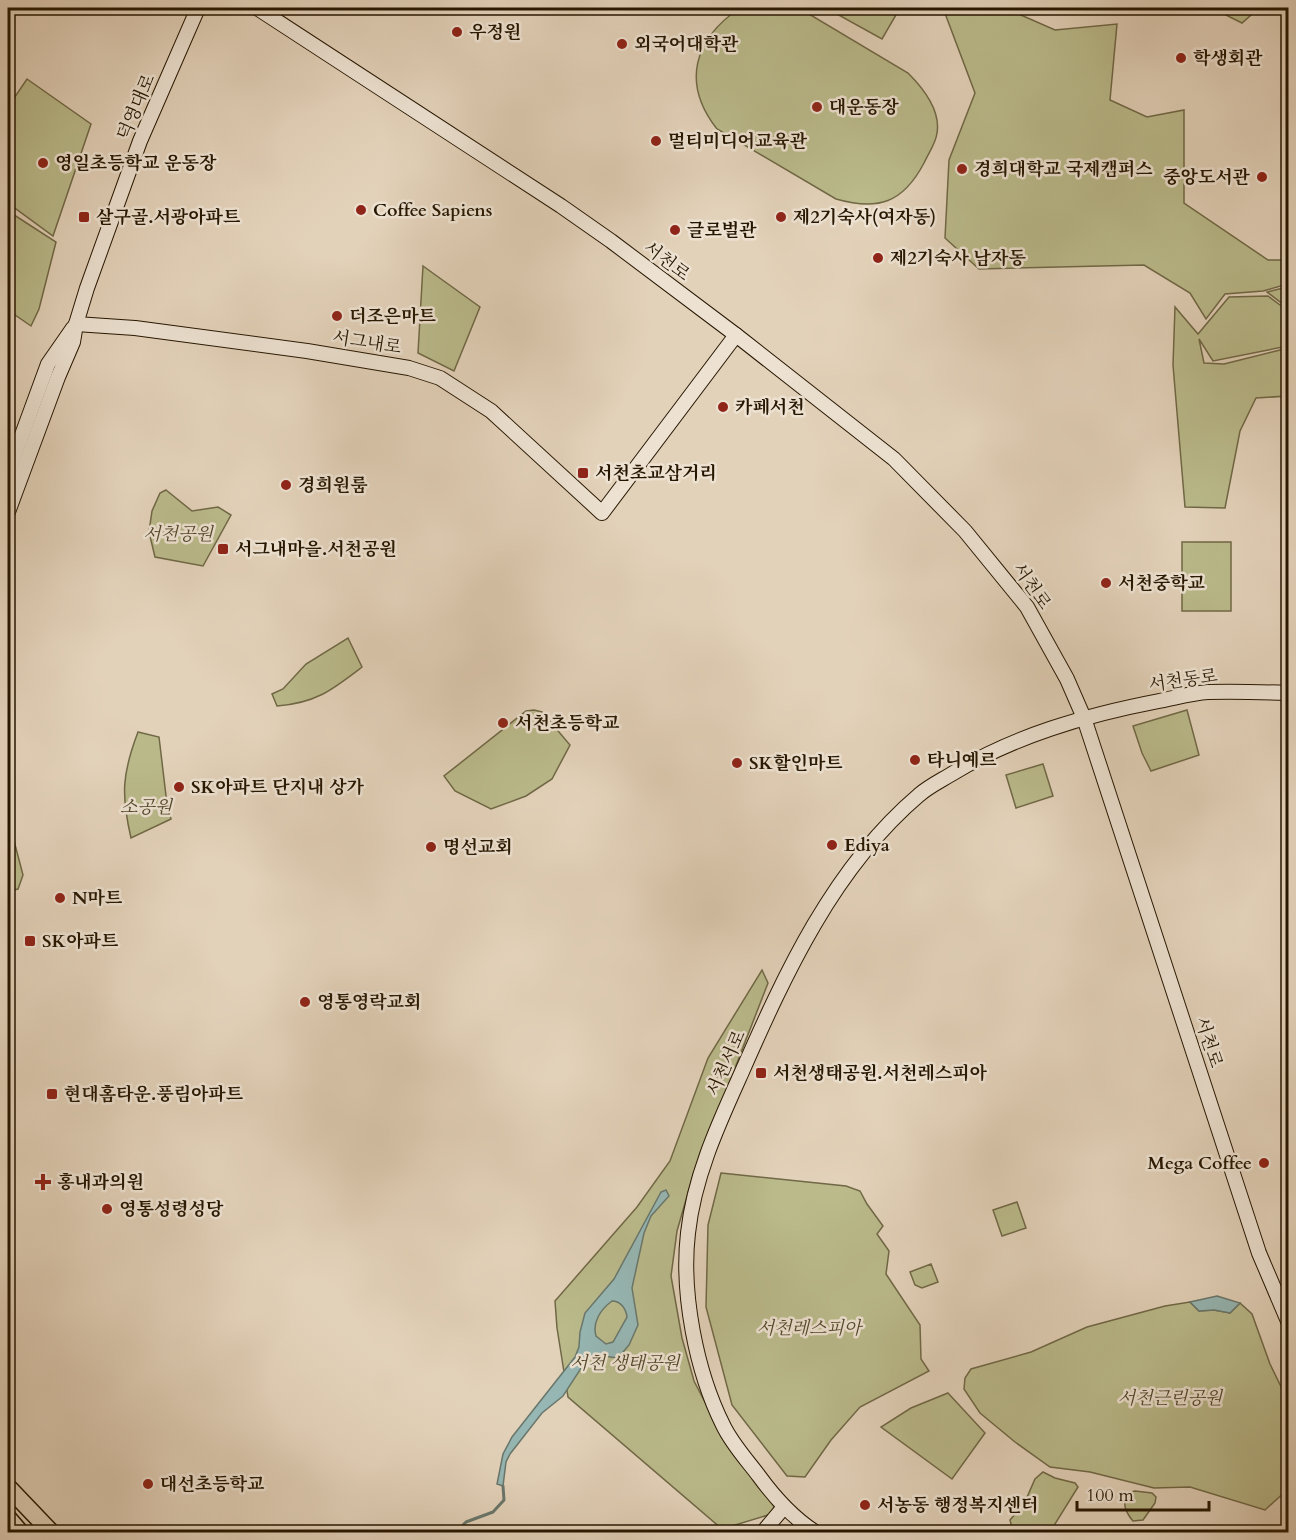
<svg xmlns="http://www.w3.org/2000/svg" width="1296" height="1540" font-family="Cardo,'Noto Serif KR',serif">
	<style>
		.green { fill: #baba8b; stroke: #706846; stroke-width: 1.5 }
		.water { fill: #96b7b4; stroke: #69776c; stroke-width: 1.5; fill-rule: evenodd }
		.lines { fill: none; stroke-linecap: round; stroke-linejoin: round }
		.stream { stroke: #69776c; stroke-width: 3 }
		.secondary-casing { stroke: #261600; stroke-width: 16 }
		.highway-casing { stroke: #261600; stroke-width: 19 }
		.secondary { stroke: #ede2d2; stroke-width: 14 }
		.highway { stroke: #e3d2ba; stroke-width: 16 }
		.poi-dot { fill: #8f2418; stroke: #ede2d2; stroke-width: 2 }
		.labels { text-anchor: middle; stroke-width: 5; stroke-linejoin: round; paint-order: stroke }
		.poi-label { font-size: 18px; font-weight: bold; fill: #261600; stroke: #ede2d2; text-anchor: start }
		.street-label { font-size: 18px; fill: #261600; stroke: #ede2d2 }
		.park-label { font-size: 18px; font-style: italic; fill: #52472a; stroke: #ede2d2 }
	</style>
	<rect width="100%" height="100%" fill="#e3d2ba"/>
	<filter id="stains"><feTurbulence type="fractalNoise" baseFrequency=".00333" numOctaves="4"/><feColorMatrix values="0 0 0 0 .2 0 0 0 0 .09 0 0 0 0 .02 0 0 0 .5 -.17"/></filter>
	<radialGradient id="worn" r=".72"><stop offset=".6" stop-color="#630" stop-opacity="0"/><stop offset="1" stop-color="#630" stop-opacity=".3"/></radialGradient>
	<!-- green -->
	<g class="green">
		<path d="M740 8H799L908 73C923 88 941 110 937 133 936 143 928 154 924 163 903 203 878 211 836 199L717 129C681 83 694 39 740 8Z"/>
		<polygon points="826,8 900,8 882,39"/>
		<polygon points="943,8 1005,8 1055,30 1117,24 1110,100 1147,117 1184,110 1184,203 1268,260 1288,260 1288,284 1263,291 1225,294 1206,319 1190,293 1144,265 979,269 945,238 949,160 975,93"/>
		<polygon points="1191,8 1259,8 1242,23 1218,11 1199,13"/>
		<polygon points="27,79 91,124 53,236 8,203 8,107"/>
		<polygon points="8,211 56,242 39,309 31,326 8,310"/>
		<polygon points="423,266 480,307 454,371 418,353"/>
		<polygon points="1288,286 1288,308 1267,292 1287,287"/>
		<polygon points="1268,296 1288,311 1288,346 1213,361 1199,339 1204,363 1224,364 1288,348 1288,396 1256,398 1240,431 1225,508 1185,507 1173,365 1175,307 1198,334 1229,297"/>
		<polygon points="166,490 192,511 218,507 231,515 203,566 155,557 149,532 152,511 160,493"/>
		<rect x="1182" y="542" width="49" height="69"/>
		<path d="M348 638 362 667C332 690 316 703 277 706L272 694 283 689 306 664Z"/>
		<polygon points="534,710 542,712 570,745 552,779 526,796 491,809 455,791 444,776 526,711"/>
		<polygon points="1187,710 1199,755 1151,771 1142,753 1133,726"/>
		<path d="M138 732 159 737 167 804 171 819 131 838C121 795 122 774 138 732Z"/>
		<polygon points="1043,764 1053,796 1016,808 1006,775"/>
		<polygon points="8,818 23,875 18,889 8,891"/>
		<polygon points="762,970 768,983 692,1179 677,1231 671,1276 682,1338 694,1381 721,1433 778,1512 722,1529 568,1397 557,1328 555,1301 637,1207 670,1161 708,1058"/>
		<polygon points="721,1173 846,1186 860,1191 867,1204 883,1226 877,1234 889,1251 886,1274 920,1325 921,1359 929,1371 860,1407 831,1440 805,1477 787,1476 732,1405 706,1307 708,1225"/>
		<polygon points="1017,1202 1026,1228 1002,1236 993,1210"/>
		<polygon points="931,1264 938,1282 922,1288 915,1285 910,1272"/>
		<polygon points="1190,1302 1199,1311 1214,1310 1230,1313 1240,1303 1252,1314 1270,1364 1288,1401 1288,1489 1265,1510 1190,1487 1154,1488 1090,1472 1050,1467 1015,1442 980,1413 964,1389 965,1378 971,1369 1031,1352 1087,1327 1165,1306"/>
		<polygon points="948,1393 985,1433 952,1479 881,1427 911,1408"/>
		<polygon points="1043,1472 1055,1478 1075,1483 1078,1487 1050,1532 1005,1532 1012,1528 1010,1520 1024,1504 1035,1479"/>
		<path d="M1135 1491 1152 1493 1156 1497 1155 1503 1143 1520 1133 1521C1126 1513 1122 1503 1127 1493Z"/>
	</g>
	<!-- water -->
	<g class="water">
		<path d="M666 1190 669 1196 651 1216 644 1233 632 1288 638 1325 629 1345 618 1358 596 1355 587 1359 563 1396 542 1413 510 1454 506 1462 503 1486 497 1484 503 1454 512 1437 575 1357 579 1347 580 1332 585 1313 614 1279 661 1192ZM612 1301C621 1301 626 1309 627 1317L613 1342 606 1344 596 1336C592 1322 601 1309 612 1301Z"/>
		<polygon points="1217,1296 1240,1303 1230,1313 1214,1310 1199,1311 1190,1302"/>
	</g>
	<g class="lines">
		<!-- stream -->
		<polyline class="stream" points="456,1532 466,1522 493,1512 504,1500 503,1486"/>
		<!-- secondary casing -->
		<g class="secondary-casing">
			<g id="secondary">
				<polyline points="257,8 561,206 611,241 736,335 894,459 965,531 1027,607 1067,679 1084,718 1259,1253 1288,1321"/>
				<polyline points="76,324 135,328 307,351 409,368 440,378 491,411 602,513 736,335"/>
				<polyline points="8,473 48,364 73,328"/>
				<polyline points="8,512 58,377 73,342 76,324 87,288 140,141 198,8"/>
				<polyline points="763,1532 784,1507"/>
				<path d="M815 1532C792 1517 775 1498 759 1476 747 1460 732 1444 723 1425 696 1371 681 1293 688 1233 694 1177 718 1125 741 1074 785 974 833 868 919 795 928 787 940 781 950 775 1013 736 1086 715 1159 701 1175 698 1192 693 1208 692 1235 691 1262 692 1288 693"/>
			</g>
		</g>
		<!-- highway casing -->
		<g class="highway-casing">
			<g id="highway">
				<polyline points="8,1487 51,1532"/>
				<polyline points="8,1518 20,1532"/>
			</g>
		</g>
		<!-- secondary -->
		<use href="#secondary" class="secondary"/>
		<!-- highway -->
		<use href="#highway" class="highway"/>
	</g>
	<!-- markers -->
	<g class="poi-dot">
		<circle cx="457" cy="32" r="6"/>
		<circle cx="622" cy="44" r="6"/>
		<circle cx="1181" cy="58" r="6"/>
		<circle cx="817" cy="107" r="6"/>
		<circle cx="656" cy="141" r="6"/>
		<circle cx="43" cy="163" r="6"/>
		<circle cx="962" cy="169" r="6"/>
		<circle cx="1262" cy="177" r="6"/>
		<circle cx="361" cy="210" r="6"/>
		<rect x="78" y="211" width="12" height="12" rx="3"/>
		<circle cx="781" cy="217" r="6"/>
		<circle cx="675" cy="230" r="6"/>
		<circle cx="878" cy="258" r="6"/>
		<circle cx="337" cy="316" r="6"/>
		<circle cx="723" cy="407" r="6"/>
		<rect x="577" y="467" width="12" height="12" rx="3"/>
		<circle cx="286" cy="485" r="6"/>
		<rect x="217" y="543" width="12" height="12" rx="3"/>
		<circle cx="1106" cy="583" r="6"/>
		<circle cx="503" cy="723" r="6"/>
		<circle cx="915" cy="760" r="6"/>
		<circle cx="737" cy="763" r="6"/>
		<circle cx="179" cy="787" r="6"/>
		<circle cx="832" cy="845" r="6"/>
		<circle cx="431" cy="847" r="6"/>
		<circle cx="60" cy="898" r="6"/>
		<rect x="24" y="935" width="12" height="12" rx="3"/>
		<circle cx="305" cy="1002" r="6"/>
		<rect x="755" y="1067" width="12" height="12" rx="3"/>
		<rect x="46" y="1088" width="12" height="12" rx="3"/>
		<circle cx="1264" cy="1163" r="6"/>
		<path d="M40 1173h6v6h6v6h-6v6h-6v-6h-6v-6h6z"/>
		<circle cx="107" cy="1209" r="6"/>
		<circle cx="148" cy="1484" r="6"/>
		<circle cx="865" cy="1505" r="6"/>
	</g>
	<g class="labels">
		<!-- poi labels -->
		<g class="poi-label">
			<text x="469" y="38">우정원</text>
			<text x="634" y="50">외국어대학관</text>
			<text x="1193" y="64">학생회관</text>
			<text x="829" y="113">대운동장</text>
			<text x="668" y="147">멀티미디어교육관</text>
			<text x="55" y="169">영일초등학교 운동장</text>
			<text x="974" y="175">경희대학교 국제캠퍼스</text>
			<text x="1250" y="183" text-anchor="end">중앙도서관</text>
			<text x="373" y="216">Coffee Sapiens</text>
			<text x="96" y="223">살구골.서광아파트</text>
			<text x="793" y="223">제2기숙사(여자동)</text>
			<text x="687" y="236">글로벌관</text>
			<text x="890" y="264">제2기숙사 남자동</text>
			<text x="349" y="322">더조은마트</text>
			<text x="735" y="413">카페서천</text>
			<text x="595" y="479">서천초교삼거리</text>
			<text x="298" y="491">경희원룸</text>
			<text x="235" y="555">서그내마을.서천공원</text>
			<text x="1118" y="589">서천중학교</text>
			<text x="515" y="729">서천초등학교</text>
			<text x="927" y="766">타니예르</text>
			<text x="749" y="769">SK할인마트</text>
			<text x="191" y="793">SK아파트 단지내 상가</text>
			<text x="844" y="851">Ediya</text>
			<text x="443" y="853">명선교회</text>
			<text x="72" y="904">N마트</text>
			<text x="42" y="947">SK아파트</text>
			<text x="317" y="1008">영통영락교회</text>
			<text x="773" y="1079">서천생태공원.서천레스피아</text>
			<text x="64" y="1100">현대홈타운.풍림아파트</text>
			<text x="1252" y="1169" text-anchor="end">Mega Coffee</text>
			<text x="57" y="1188">홍내과의원</text>
			<text x="119" y="1215">영통성령성당</text>
			<text x="160" y="1490">대선초등학교</text>
			<text x="877" y="1511">서농동 행정복지센터</text>
		</g>
		<!-- street labels -->
		<g class="street-label">
			<text transform="translate(136 107) rotate(-67)" y="6">덕영대로</text>
			<text transform="translate(667 261) rotate(37)" y="6">서천로</text>
			<text transform="translate(367 342) rotate(9)" y="6">서그내로</text>
			<text transform="translate(1032 586) rotate(55)" y="6">서천로</text>
			<text transform="translate(1183 680) rotate(-8)" y="6">서천동로</text>
			<text transform="translate(1209 1042) rotate(72)" y="6">서천로</text>
			<text transform="translate(726 1063) rotate(-66)" y="6">서천서로</text>
		</g>
		<!-- park labels -->
		<g class="park-label">
			<text x="178" y="540">서천공원</text>
			<text x="146" y="813">소공원</text>
			<text x="809" y="1334">서천레스피아</text>
			<text x="625" y="1369">서천 생태공원</text>
			<text x="1170" y="1404">서천근린공원</text>
		</g>
	</g>
	<!-- margin -->
	<rect width="1296" height="1540" fill="none" stroke="#e3d2ba" stroke-width="30"/>
	<rect x="9" y="9" width="1278" height="1522" fill="none" stroke="#261600" stroke-width="3"/>
	<rect x="15" y="15" width="1266" height="1510" fill="none" stroke="#261600" stroke-width="1.5"/>
	<!-- scale -->
	<path d="M1077 1501v9h132v-9" fill="none" stroke="#261600" stroke-width="3"/>
	<text x="1086" y="1501" font-size="18" fill="#261600" stroke="#ede2d2" stroke-width="4.5" paint-order="stroke">100 m</text>
	<rect width="100%" height="100%" filter="url(#stains)"/>
	<rect width="100%" height="100%" fill="url(#worn)"/>
</svg>
